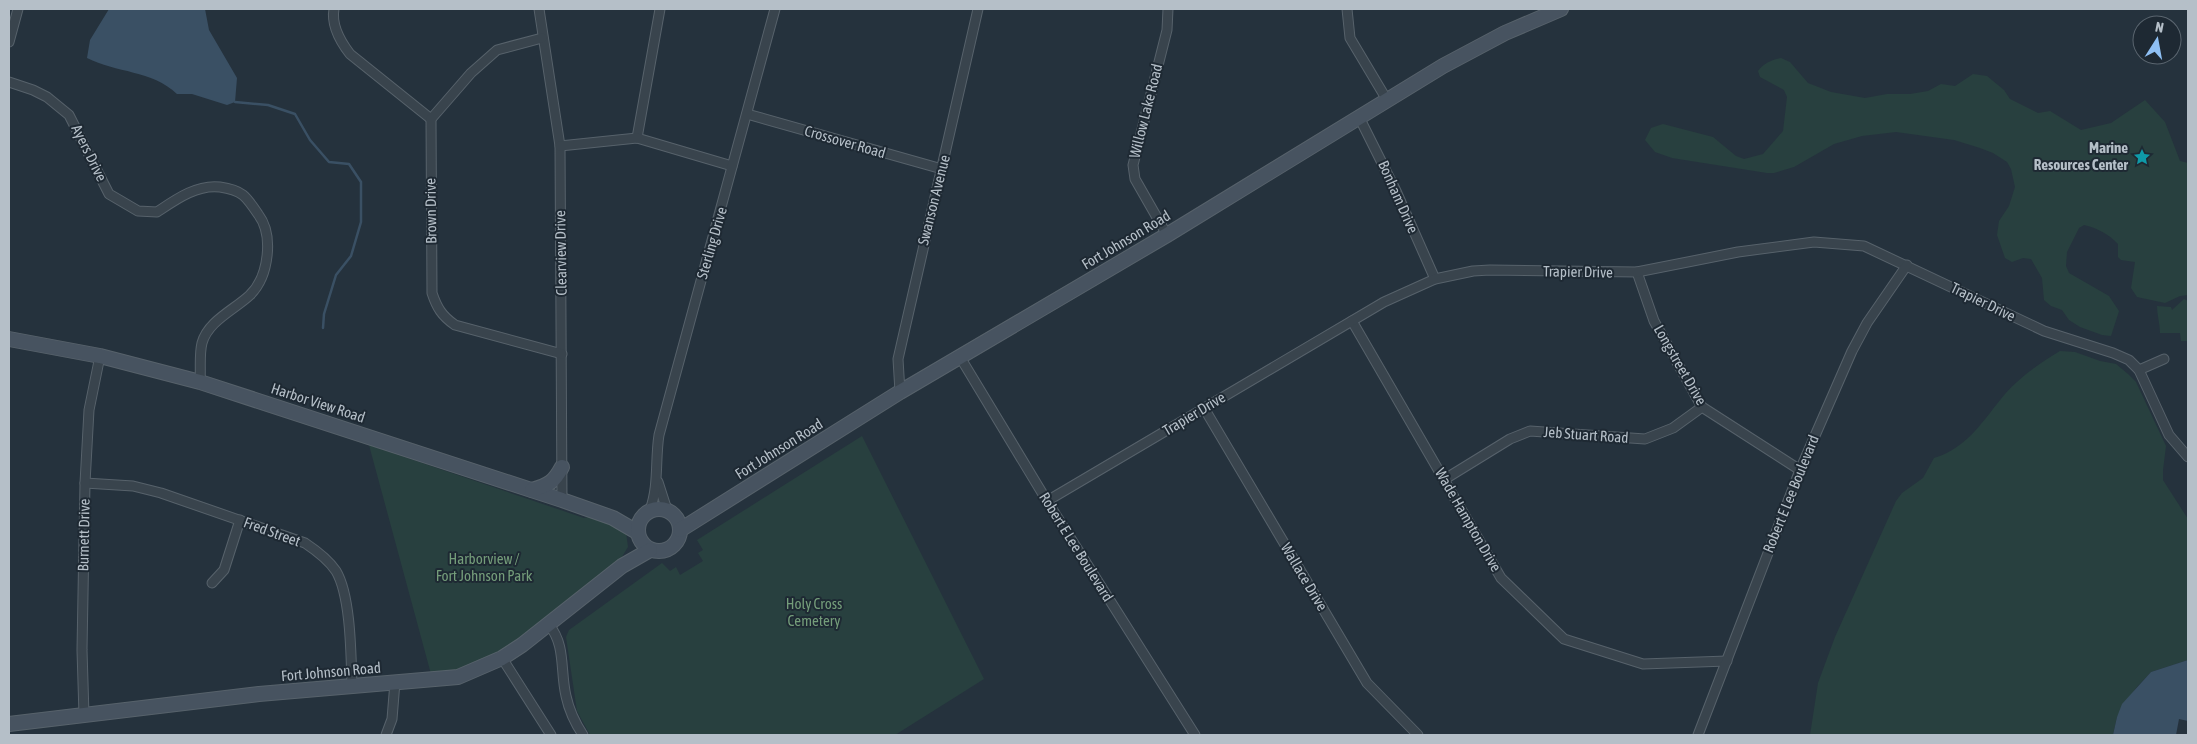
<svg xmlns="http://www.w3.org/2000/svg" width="2197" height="744" font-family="'Asap Condensed',sans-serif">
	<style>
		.green { fill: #28403f }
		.water { fill: #3a5064 }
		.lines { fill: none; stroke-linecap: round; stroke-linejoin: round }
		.stream { stroke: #3a5064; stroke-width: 2.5 }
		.street-casing { stroke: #57626b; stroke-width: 11 }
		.secondary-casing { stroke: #57626b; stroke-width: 16 }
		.street { stroke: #39444d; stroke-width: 9 }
		.secondary { stroke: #475360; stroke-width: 14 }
		.labels { text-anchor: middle; stroke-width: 4; stroke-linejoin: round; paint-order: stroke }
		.street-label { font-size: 15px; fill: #b5bfc8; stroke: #1e2933 }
		.poi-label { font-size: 15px; font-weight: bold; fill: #b5bfc8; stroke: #1e2933; text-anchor: end }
		.park-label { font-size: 15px; fill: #749d7a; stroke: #1e2933 }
	</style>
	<rect width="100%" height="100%" fill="#25323d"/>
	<!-- green -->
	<g class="green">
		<path d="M1781 58 1790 62 1808 83 1831 92 1865 98 1887 94H1910L1928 91 1941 84 1955 86 1973 74 1987 76 2004 90 2010 99 2038 113 2050 111 2081 130 2111 123 2145 100 2165 122 2180 161 2188 163V295L2180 296 2165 303 2137 297 2131 288 2135 262 2121 260 2118 257V244C2109 234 2097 228 2084 225L2079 228 2067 252 2066 266 2069 273 2109 296 2119 311 2111 336 2102 335 2080 327 2069 320 2062 310 2051 306 2044 300 2042 278 2031 259 2023 258 2012 262 2005 258 1997 235 1999 221 2009 206 2015 187 2011 169 2007 162 1993 153 1980 148 1954 140 1896 132 1862 136 1834 144 1794 167 1774 173H1767L1672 158 1655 152 1645 140 1651 128 1663 124 1713 137 1736 156 1744 159 1763 154 1783 131 1787 97 1784 90 1760 77 1758 71C1764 63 1771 60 1781 58Z"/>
		<path d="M2184 299 2188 301V341H2181L2180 333H2160C2160 324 2157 315 2157 306L2171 307 2172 310Z"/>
		<path d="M2060 351 2075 352 2100 361 2116 364 2128 374 2136 382 2166 446 2163 470V480L2188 519V660L2151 672 2136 688 2117 717 2113 735H1810L1818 683 1835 637 1896 501 1902 493 1923 478 1934 458C1968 448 1984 419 2005 394 2020 377 2041 362 2060 351Z"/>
		<polygon points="862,436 984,679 895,735 590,735 577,711 566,637 569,630 662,563 670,571 676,567 680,575 703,561 698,553 703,550 697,540"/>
		<path d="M369 445 584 518C597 514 616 523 626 532L628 547 620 560 519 640 478 664 454 671 431 674Z"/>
	</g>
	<!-- water -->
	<g class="water">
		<path d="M109 9H205L209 30 237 78 235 102 227 105 192 94H177C152 70 116 73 87 58L90 40Z"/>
		<polygon points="2188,660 2188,721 2179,719 2176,735 2113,735 2117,717 2122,704 2151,672"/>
	</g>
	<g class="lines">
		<!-- stream -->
		<polyline class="stream" points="235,102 268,105 295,114 310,140 329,162 349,164 361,182 361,222 351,256 336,275 324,314 323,328"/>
		<!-- street casing -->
		<g class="street-casing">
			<g id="street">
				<path d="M334 9C331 25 340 41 350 54L431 119"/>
				<polyline points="539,9 560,146 562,500"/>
				<polyline points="1347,9 1350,38 1387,100"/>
				<path d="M542 38 497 50 471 73 431 119 432 293C437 308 442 316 455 325L562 354"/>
				<polyline points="9,42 18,9"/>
				<path d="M9 82 33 90 47 97 69 115 109 194 138 211 157 212C175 200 197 184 220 187 242 190 246 196 258 214 274 235 269 276 250 295 234 310 208 321 202 343 199 355 201 370 200 382"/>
				<polyline points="747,114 942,169"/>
				<polyline points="1359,117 1396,191 1435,279"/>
				<polyline points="637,138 660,9"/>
				<polyline points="560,146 637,138 732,166"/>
				<polyline points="1167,235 1135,179 1133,165 1167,30 1168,9"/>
				<polyline points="1637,272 1654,321 1702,407 1800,470"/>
				<polyline points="1352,321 1501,578 1564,639 1643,664 1727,661"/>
				<polyline points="960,357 1047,501 1195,735"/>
				<polyline points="2139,370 2164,359"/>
				<polyline points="900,392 898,359 978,9"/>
				<polyline points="1204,408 1367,683 1418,735"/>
				<polyline points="1445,479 1510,439 1530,431 1645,439 1673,428 1702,407"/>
				<polyline points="658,482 667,510"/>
				<path d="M85 483 133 486 161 493 305 543C317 551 328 559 336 571 351 596 351 656 352 686"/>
				<polyline points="1047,501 1384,302 1435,279 1473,271 1490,270 1637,272 1738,252 1814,242 1864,246 2044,331 2113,353 2129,360 2139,370 2169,435 2188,457"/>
				<path d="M650 510C659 486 655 460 659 435L775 9"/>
				<polyline points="212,583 224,570 240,520"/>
				<path d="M549 625C566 645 560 671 566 696 569 710 575 723 583 735"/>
				<polyline points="502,658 551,735"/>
				<polyline points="84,715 82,650 85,483 89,410 100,356"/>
				<polyline points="386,735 392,719 395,682"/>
				<polyline points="1698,735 1800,470 1852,351 1867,323 1907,265"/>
			</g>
		</g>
		<!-- secondary casing -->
		<g class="secondary-casing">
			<g id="secondary">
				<polyline points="9,339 100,356 200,382 562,500 613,518 637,532"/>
				<path d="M532 490C549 485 554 482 562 467"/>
				<circle cx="659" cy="530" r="21"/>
				<polyline points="680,530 900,392 1167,235 1443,66 1505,33 1561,9"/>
				<polyline points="9,724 259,694 458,677 502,658 522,645 622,566 650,550"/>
			</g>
		</g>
		<!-- street -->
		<use href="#street" class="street"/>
		<!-- secondary -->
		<use href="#secondary" class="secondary"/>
	</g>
	<!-- icons -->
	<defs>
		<g id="sight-bare" transform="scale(1.35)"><path d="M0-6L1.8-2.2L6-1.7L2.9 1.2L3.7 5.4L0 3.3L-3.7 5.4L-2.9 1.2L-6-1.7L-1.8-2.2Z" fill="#0f9aa8" stroke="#1e2933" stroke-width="2.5" paint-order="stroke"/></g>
	</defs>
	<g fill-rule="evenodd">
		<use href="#sight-bare" x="2142" y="157"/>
	</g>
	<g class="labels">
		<!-- street labels -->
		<g class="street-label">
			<text transform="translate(1146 111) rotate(-76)" y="5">Willow Lake Road</text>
			<text transform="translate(845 142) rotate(16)" y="5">Crossover Road</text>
			<text transform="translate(89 153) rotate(64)" y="5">Ayers Drive</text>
			<text transform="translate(1398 197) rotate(66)" y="5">Bonham Drive</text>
			<text transform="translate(934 200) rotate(-76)" y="5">Swanson Avenue</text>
			<text transform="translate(431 211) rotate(-91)" y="5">Brown Drive</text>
			<text transform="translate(1126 240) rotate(-31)" y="5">Fort Johnson Road</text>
			<text transform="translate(712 243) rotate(-74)" y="5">Sterling Drive</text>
			<text transform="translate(561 253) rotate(-91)" y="5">Clearview Drive</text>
			<text transform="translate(1578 272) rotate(1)" y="5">Trapier Drive</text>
			<text transform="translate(1983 302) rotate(26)" y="5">Trapier Drive</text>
			<text transform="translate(1680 365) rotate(60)" y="5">Longstreet Drive</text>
			<text transform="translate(318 403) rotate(18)" y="5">Harbor View Road</text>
			<text transform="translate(1194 414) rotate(-31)" y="5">Trapier Drive</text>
			<text transform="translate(1586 435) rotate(4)" y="5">Jeb Stuart Road</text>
			<text transform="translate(779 449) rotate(-32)" y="5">Fort Johnson Road</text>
			<text transform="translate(1791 494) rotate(-68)" y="5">Robert E Lee Boulevard</text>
			<text transform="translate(1468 520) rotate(60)" y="5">Wade Hampton Drive</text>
			<text transform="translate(272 532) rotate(20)" y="5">Fred Street</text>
			<text transform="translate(84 535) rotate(-89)" y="5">Burnett Drive</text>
			<text transform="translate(1076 547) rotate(58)" y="5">Robert E Lee Boulevard</text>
			<text transform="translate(1304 577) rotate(59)" y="5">Wallace Drive</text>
			<text transform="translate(331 672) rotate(-5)" y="5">Fort Johnson Road</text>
		</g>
		<!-- poi labels -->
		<g class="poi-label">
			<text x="2128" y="153">Marine<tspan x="2128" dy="17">Resources Center</tspan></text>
		</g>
		<!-- park labels -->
		<g class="park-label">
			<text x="484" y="564">Harborview /<tspan x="484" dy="17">Fort Johnson Park</tspan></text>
			<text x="814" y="609">Holy Cross<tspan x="814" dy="17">Cemetery</tspan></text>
		</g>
	</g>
	<!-- border -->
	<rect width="2197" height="744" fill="none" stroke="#b5bfc8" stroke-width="20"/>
	<!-- north arrow -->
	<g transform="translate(2157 40) rotate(11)"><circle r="24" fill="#1e2933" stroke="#5a656f"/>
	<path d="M0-4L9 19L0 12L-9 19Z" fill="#8fc0f4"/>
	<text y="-8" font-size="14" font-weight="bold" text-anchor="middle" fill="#b5bfc8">N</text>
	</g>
</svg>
